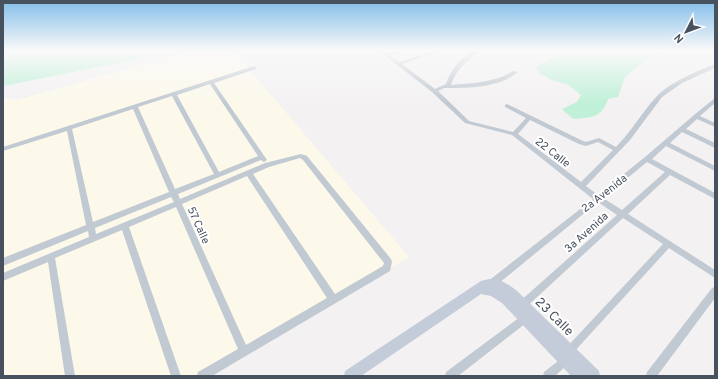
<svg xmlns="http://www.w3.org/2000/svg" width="718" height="379" font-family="Overpass,sans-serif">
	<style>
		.commercial { fill: #fcf9eb }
		.green { fill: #c0f0d8 }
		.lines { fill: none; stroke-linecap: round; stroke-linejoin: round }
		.minor { fill: #c1c9d2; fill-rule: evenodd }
		.secondary { fill: #c4cbd9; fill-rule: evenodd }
		.labels { text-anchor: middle; stroke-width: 4; stroke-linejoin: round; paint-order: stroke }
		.street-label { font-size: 11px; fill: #48515e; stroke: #fff }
		.near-street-label { font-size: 13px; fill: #48515e; stroke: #fff }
	</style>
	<rect width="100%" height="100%" fill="#f3f1f1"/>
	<!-- commercial -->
	<polygon class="commercial" points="194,50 233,50 409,257 210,376 3,376 3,97 16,100"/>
	<!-- green -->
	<g class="green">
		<polygon points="3,50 161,50 133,60 3,86"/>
		<path d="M574 50H692L682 54 652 55 625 77 618 97 608 99C601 119 592 117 573 119L562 109 577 102 581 95 569 85 552 80 539 73 536 67 549 59 571 53Z"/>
	</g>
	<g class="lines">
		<!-- minor -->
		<g class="minor">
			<path d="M378 50H383L387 53 398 50H405L390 56 399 62 436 50H443L402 64 435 89 446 84C451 69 465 50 482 50 467 63 459 64 451 85 473 83 494 83 513 71L518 72C499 88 468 88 444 88L438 91 469 121 513 132 526 118 505 107V105L507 104 583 141 586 142 599 138 616 147C632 131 642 112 657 96 669 83 699 70 715 64V68L682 83 662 97 630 140 586 186 598 195 645 157 694 115 715 98V103L700 116 715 123V127L697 119 686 129 715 143V148L682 132 670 143 715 166V171L666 146 652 159 715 193V199L670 175 628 214 715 270V278L669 248 572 354 569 356 566 354 564 351 566 348 663 244 623 218 523 310 520 311 517 310 516 307 517 304 617 215 598 202 493 288 490 289 487 288 486 285 487 282 593 199 512 135 465 123 432 92ZM530 120 579 144 586 146 598 142 613 150 581 182 518 134ZM647 162 665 172 622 210 603 198Z"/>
			<path d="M254 66 256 67V69L214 83 267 160 264 162 261 160 178 194 180 199 265 163 301 154 307 156 391 259 392 262 390 271 212 376H197L198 372 238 349 176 207 129 227 181 376H171L122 230 55 258 75 376H65L48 262 3 281V273L89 237 88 231 3 266V258L86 225 67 131 3 151V147ZM210 84 258 156 219 172 177 95ZM172 96 214 174 175 189 138 107ZM133 109 169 192 93 222 72 129ZM300 158 303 160 384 263 383 266 335 294 253 174 269 167ZM247 176 327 298 246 345 182 204ZM171 197 174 202 96 234 95 228Z"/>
			<polygon points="715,287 715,298 657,376 646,376 647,372 712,288"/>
			<polygon points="527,313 530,314 532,317 530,320 458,376 445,376 446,372 524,314"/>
			<polygon points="565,356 568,358 570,361 568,364 555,376 543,376 544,372 562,358"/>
		</g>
		<!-- secondary -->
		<path class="secondary" d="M489 279C499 278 508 284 516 290L599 371 600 376H571L502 303 491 296 481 294 361 376H344L345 371 481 281Z"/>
	</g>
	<!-- sky -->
	<linearGradient id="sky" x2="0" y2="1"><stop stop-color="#83beea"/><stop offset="0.49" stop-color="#faf9f9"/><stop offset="1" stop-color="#faf9f9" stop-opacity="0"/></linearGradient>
	<rect width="718" height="103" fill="url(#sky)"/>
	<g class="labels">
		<!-- street labels -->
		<g class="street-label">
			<text transform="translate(553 152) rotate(38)" y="4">22 Calle</text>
			<text transform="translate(604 193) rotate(-38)" y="4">2a Avenida</text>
			<text transform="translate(199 225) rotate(66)" y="4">57 Calle</text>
			<text transform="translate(586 232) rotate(-42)" y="4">3a Avenida</text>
		</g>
		<!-- near-street labels -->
		<g class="near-street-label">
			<text transform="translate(555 316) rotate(45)" y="5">23 Calle</text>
		</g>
	</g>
	<!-- border -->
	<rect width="718" height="379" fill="none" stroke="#48515e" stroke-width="8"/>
	<!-- north arrow -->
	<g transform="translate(686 32) rotate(228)" stroke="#ffffff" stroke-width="3" paint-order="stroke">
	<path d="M0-3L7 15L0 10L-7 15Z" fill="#48515e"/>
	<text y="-6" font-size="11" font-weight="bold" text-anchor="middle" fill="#48515e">N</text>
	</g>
</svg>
